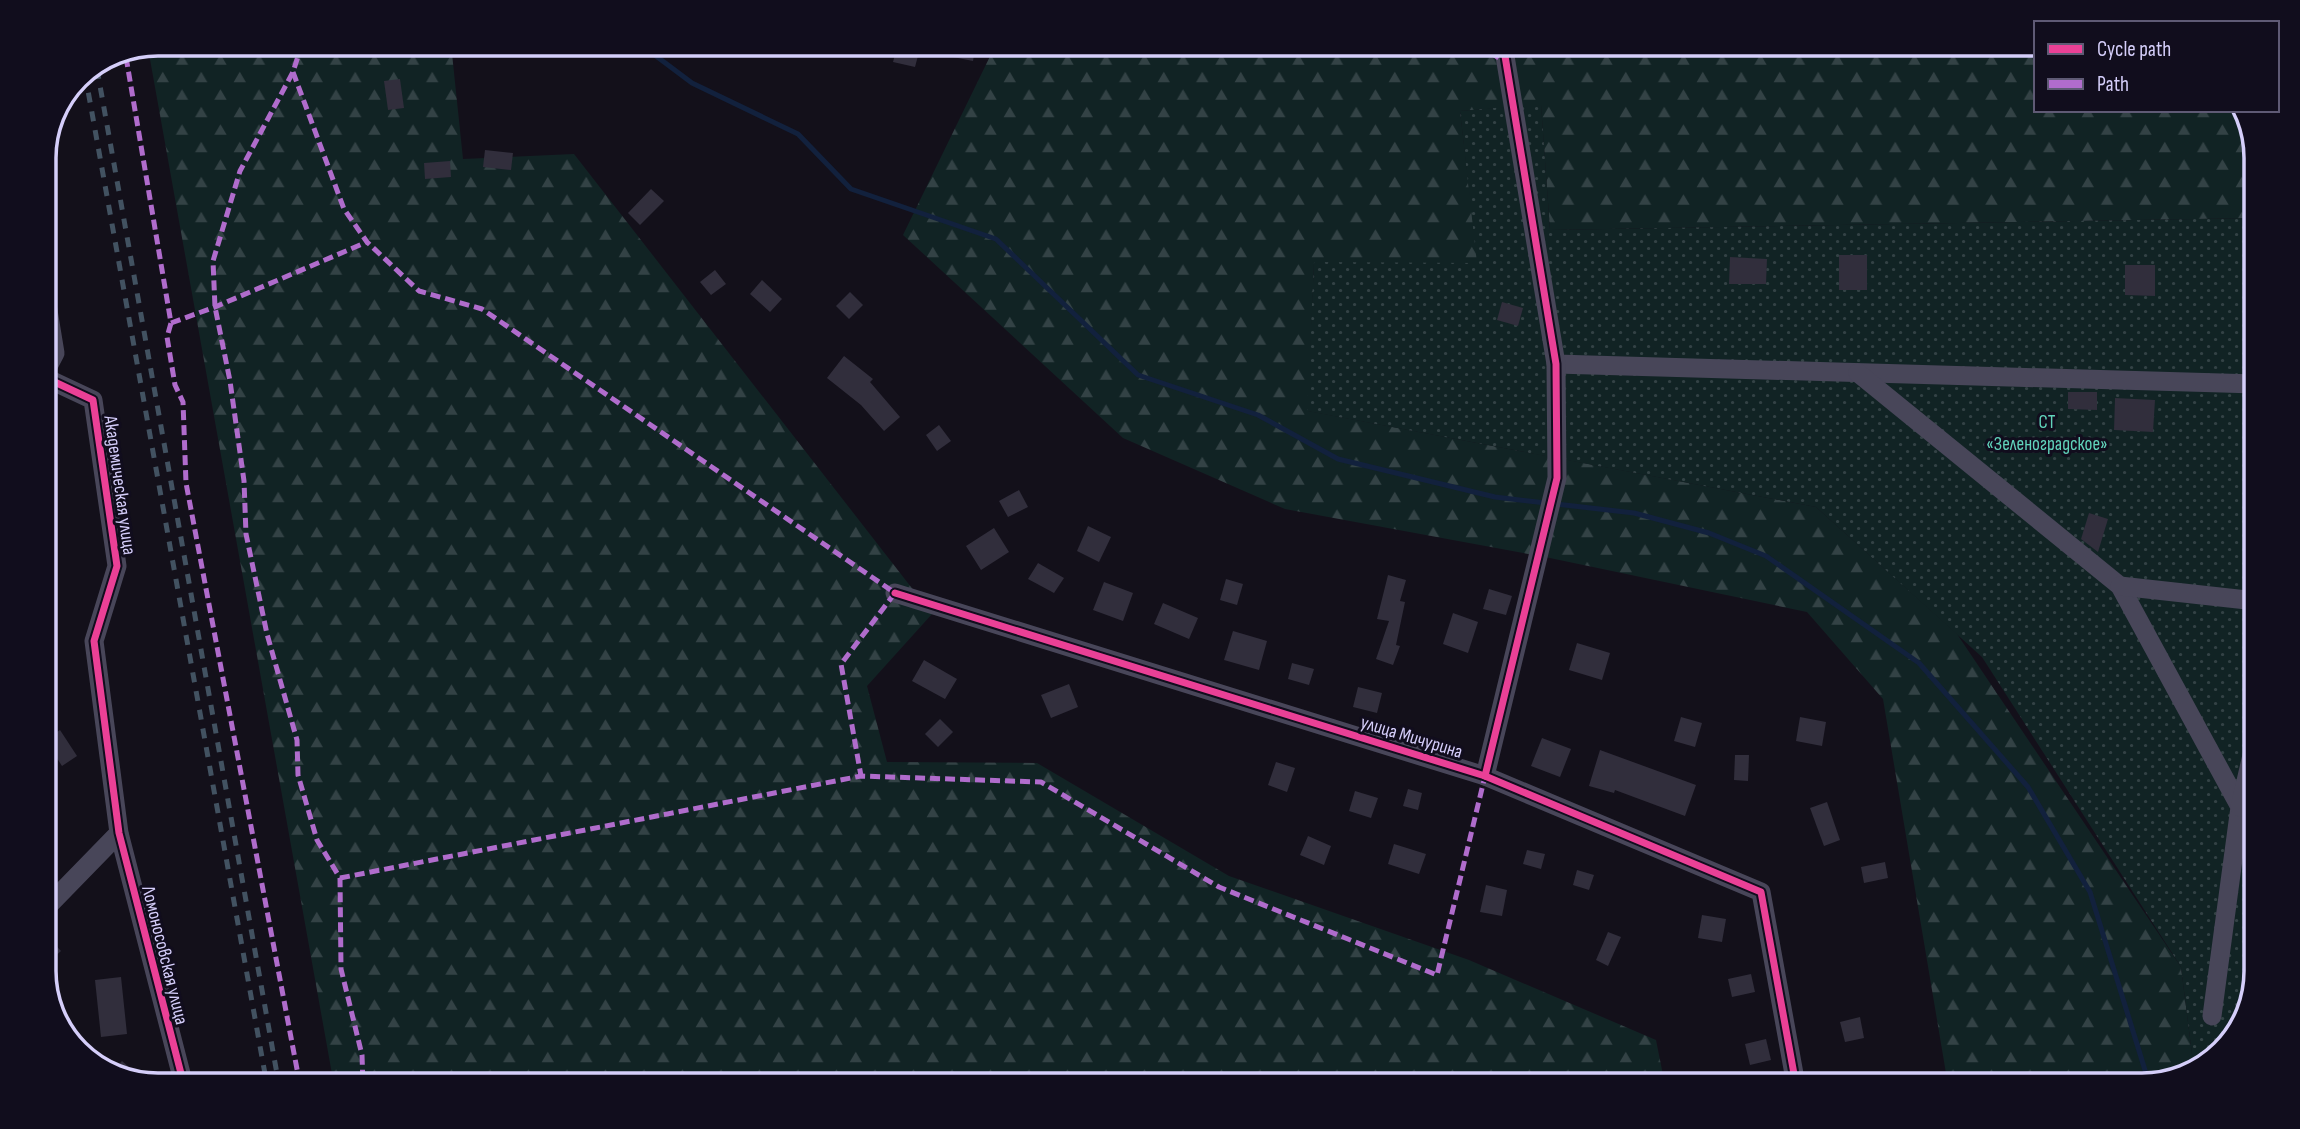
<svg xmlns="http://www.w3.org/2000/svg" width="2300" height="1129" font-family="'Sofia Sans Condensed',sans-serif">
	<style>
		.forest { fill: url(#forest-firs) }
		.garden { fill: url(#garden-dots) }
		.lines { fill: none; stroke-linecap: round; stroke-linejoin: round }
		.stream { stroke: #12213d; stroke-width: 5 }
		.building { fill: #312e3c }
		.minor { stroke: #484659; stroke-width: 19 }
		.rail { stroke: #425261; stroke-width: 5; stroke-dasharray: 10 9; stroke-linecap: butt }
		.quiet { stroke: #b06ccc; stroke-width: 5; stroke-dasharray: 10 5; stroke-linecap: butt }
		.cycleway-casing { stroke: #110d1d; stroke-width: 11 }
		.cycleway { stroke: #ea4096; stroke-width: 7 }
		.labels { text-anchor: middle; stroke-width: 6; stroke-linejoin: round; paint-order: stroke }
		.park-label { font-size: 19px; fill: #61d3bb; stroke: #110d1d }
		.street-label { font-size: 19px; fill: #d5cefa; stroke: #110d1d }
		.rim { fill: none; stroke: #d5cefa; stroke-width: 3.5 }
	</style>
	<defs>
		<pattern id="forest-firs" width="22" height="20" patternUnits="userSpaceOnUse" patternTransform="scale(1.75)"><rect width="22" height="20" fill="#112324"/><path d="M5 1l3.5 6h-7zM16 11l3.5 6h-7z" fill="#334245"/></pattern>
		<pattern id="garden-dots" width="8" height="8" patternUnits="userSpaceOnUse" patternTransform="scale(1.75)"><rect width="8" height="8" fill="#112324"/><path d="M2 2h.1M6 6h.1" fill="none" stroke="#334245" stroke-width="1.8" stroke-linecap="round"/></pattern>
	</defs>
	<rect width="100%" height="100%" fill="#13101a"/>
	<!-- forest -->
	<g class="forest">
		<polygon points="158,44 451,44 463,159 574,154 932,614 867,686 887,762 1037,763 1229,876 1469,960 1656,1040 1665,1085 334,1085 148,48"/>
		<polygon points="996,44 2036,44 2036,110 2242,110 2256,151 2256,218 1550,230 1541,105 1460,111 1478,263 1314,263 1308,411 1816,507 1957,634 2181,967 2194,1070 2143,1085 1948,1085 1883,699 1807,612 1550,558 1285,509 1123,438 903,235"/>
	</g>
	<!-- garden -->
	<polygon class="garden" points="1541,104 1550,230 2256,218 2256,971 2245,1021 2205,1066 2194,1070 2181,967 1982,657 1816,507 1307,411 1314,262 1477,263 1460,111"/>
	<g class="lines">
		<!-- stream -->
		<g class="stream">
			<polyline points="640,44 692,83 798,134 851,189 996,239 1138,375 1258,415 1338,459 1495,497 1546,503"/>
			<polyline points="1556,504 1634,513 1709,533 1766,556 1919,663 2028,787 2090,892 2149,1083"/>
		</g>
	</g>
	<!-- building -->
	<g class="building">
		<polygon points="950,44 976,44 973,61 948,56"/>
		<polygon points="897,47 919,52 915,67 893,62"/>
		<polygon points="400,79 404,108 388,110 384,81"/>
		<polygon points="485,150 513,153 511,170 483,167"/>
		<polygon points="450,161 451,177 425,179 424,163"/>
		<polygon points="651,189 664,201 640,225 628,213"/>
		<rect x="1839" y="255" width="28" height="35"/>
		<polygon points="1730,257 1767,259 1766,284 1729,284"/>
		<polygon points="2125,265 2155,265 2155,296 2125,295"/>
		<polygon points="715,270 726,284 711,295 700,282"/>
		<polygon points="762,280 782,299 770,312 750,294"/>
		<polygon points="850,292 863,305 849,319 836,306"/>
		<polygon points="1502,302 1523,308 1518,326 1497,320"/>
		<polygon points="844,356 873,379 870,382 900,417 884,431 861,405 827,378"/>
		<polygon points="2068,392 2097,392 2097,410 2068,409"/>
		<polygon points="2115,398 2155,400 2153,432 2114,430"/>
		<polygon points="939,425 951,441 937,451 926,435"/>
		<polygon points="1019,490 1028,507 1008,517 999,501"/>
		<polygon points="2089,513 2108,519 2098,552 2081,539"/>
		<polygon points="1088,526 1111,537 1099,562 1077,551"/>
		<polygon points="994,528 1009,552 981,570 966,546"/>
		<polygon points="1038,563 1064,578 1054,593 1028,579"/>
		<polygon points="1388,575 1406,580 1400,601 1405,602 1396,645 1400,646 1393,665 1376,659 1389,621 1377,619"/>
		<polygon points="1226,579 1243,584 1237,605 1220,600"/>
		<polygon points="1104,582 1133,593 1123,621 1093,610"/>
		<polygon points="1489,589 1512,596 1506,615 1483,609"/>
		<polygon points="1163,603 1198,618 1189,639 1154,624"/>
		<polygon points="1453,613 1478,622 1468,653 1443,644"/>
		<polygon points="1233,631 1267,641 1259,670 1224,660"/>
		<polygon points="1577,643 1610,653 1602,680 1569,670"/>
		<polygon points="924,660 957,679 945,699 912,681"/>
		<polygon points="1292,663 1314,669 1309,685 1288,679"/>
		<polygon points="1069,684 1078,707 1051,718 1041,695"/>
		<polygon points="1358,687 1382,693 1377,713 1353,707"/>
		<polygon points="1681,717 1702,723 1695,747 1674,741"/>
		<polygon points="1800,717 1826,722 1822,746 1796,741"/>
		<polygon points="940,719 953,732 938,747 925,734"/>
		<polygon points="60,730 77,756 62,766 45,740"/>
		<polygon points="1542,738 1571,749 1560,777 1531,766"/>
		<polygon points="1600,750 1696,785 1685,816 1615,790 1614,793 1589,786"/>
		<polygon points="1735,755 1749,755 1748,781 1734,780"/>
		<polygon points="1276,762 1295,768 1287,792 1268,785"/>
		<polygon points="1408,789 1422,793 1418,810 1403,806"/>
		<polygon points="1355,791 1378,798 1371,818 1349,811"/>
		<polygon points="1827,802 1840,840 1824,846 1810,808"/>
		<polygon points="1308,836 1331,846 1324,865 1300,855"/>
		<polygon points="1394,844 1426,854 1419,874 1388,864"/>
		<polygon points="1527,850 1545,854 1541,869 1523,864"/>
		<polygon points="1885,862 1888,878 1864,883 1861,867"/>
		<polygon points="1577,870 1594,875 1589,890 1573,885"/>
		<polygon points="1486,885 1507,890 1502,916 1480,912"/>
		<polygon points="1702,915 1726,919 1722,942 1698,938"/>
		<polygon points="1608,932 1621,937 1608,966 1596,960"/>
		<polygon points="51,940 61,951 51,960 44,953 44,947"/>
		<polygon points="1751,974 1755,992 1732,997 1728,979"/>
		<polygon points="121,977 127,1034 101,1037 95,980"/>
		<polygon points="1860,1017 1864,1038 1845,1042 1840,1022"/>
		<polygon points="1766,1039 1771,1060 1750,1065 1745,1044"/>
		<polygon points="122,1061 147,1083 110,1074"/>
	</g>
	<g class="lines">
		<!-- minor -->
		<g class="minor">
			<polyline points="44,286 55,353 44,374"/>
			<polyline points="1556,364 2256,384"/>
			<polyline points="1858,373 2120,586 2240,807 2212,1016"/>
			<polyline points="44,377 93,400 117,566 94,641 119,833 184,1085"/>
			<polyline points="2120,586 2256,601"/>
			<polyline points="895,593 1485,776 1761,892 1796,1085"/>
			<polyline points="1485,776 1557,478 1556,364 1503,44"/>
			<polyline points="2240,807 2256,738"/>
			<polyline points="44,910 119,833"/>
		</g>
		<!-- rail -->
		<g class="rail">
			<polyline points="97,69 279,1085"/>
			<polyline points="85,74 267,1085"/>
		</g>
		<!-- quiet -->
		<g class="quiet">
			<polyline points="302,44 293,72 240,171 213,261 215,307 230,381 244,481 246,534 267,634 297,740 298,775 317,840 340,878 341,969 362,1055 363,1085"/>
			<polyline points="1478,44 1506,63"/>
			<polyline points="126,57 171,323 167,337 175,385 183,402 186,483 300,1085"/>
			<polyline points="293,72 344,209 367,242 419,291 482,309 895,593 841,664 861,776"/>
			<polyline points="171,323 215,307 367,242"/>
			<polyline points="340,878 861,776 1041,782 1219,887 1437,975 1485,776"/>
		</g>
		<!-- cycleway casing -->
		<g class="cycleway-casing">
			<g id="cycleway">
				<polyline points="44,377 93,400 117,566 94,641 119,833 184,1085"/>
				<polyline points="895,593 1485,776 1761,892 1796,1085"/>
				<polyline points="1485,776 1557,478 1556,364 1503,44"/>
			</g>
		</g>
		<!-- cycleway -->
		<use href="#cycleway" class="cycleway"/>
	</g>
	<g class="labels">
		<!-- park labels -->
		<g class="park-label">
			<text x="2047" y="428">СТ<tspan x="2047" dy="22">«Зеленоградское»</tspan></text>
		</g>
		<!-- street labels -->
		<g class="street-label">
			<text transform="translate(121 485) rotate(82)" y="7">Академическая улица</text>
			<text transform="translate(1412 736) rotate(17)" y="7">улица Мичурина</text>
			<text transform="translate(166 955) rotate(76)" y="7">Ломоносовская улица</text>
		</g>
	</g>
	<!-- crop -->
	<path d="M0 0H2300V1129H0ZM158 56H2142A102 102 0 0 1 2244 158V971A102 102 0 0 1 2142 1073H158A102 102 0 0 1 56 971V158A102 102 0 0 1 158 56Z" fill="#110d1d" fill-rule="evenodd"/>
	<path class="rim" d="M158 56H2142A102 102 0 0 1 2244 158V971A102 102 0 0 1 2142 1073H158A102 102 0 0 1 56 971V158A102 102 0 0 1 158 56Z"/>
	<!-- legend -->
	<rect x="2034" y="21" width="245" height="91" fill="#110d1d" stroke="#5f5a75" stroke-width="2"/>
	<rect x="2048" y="44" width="35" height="10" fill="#ea4096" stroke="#5f5a75" stroke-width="2"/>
	<text x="2097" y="56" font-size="21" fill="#d5cefa">Cycle path</text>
	<rect x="2048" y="79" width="35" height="10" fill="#b06ccc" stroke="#5f5a75" stroke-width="2"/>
	<text x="2097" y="91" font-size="21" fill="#d5cefa">Path</text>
</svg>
